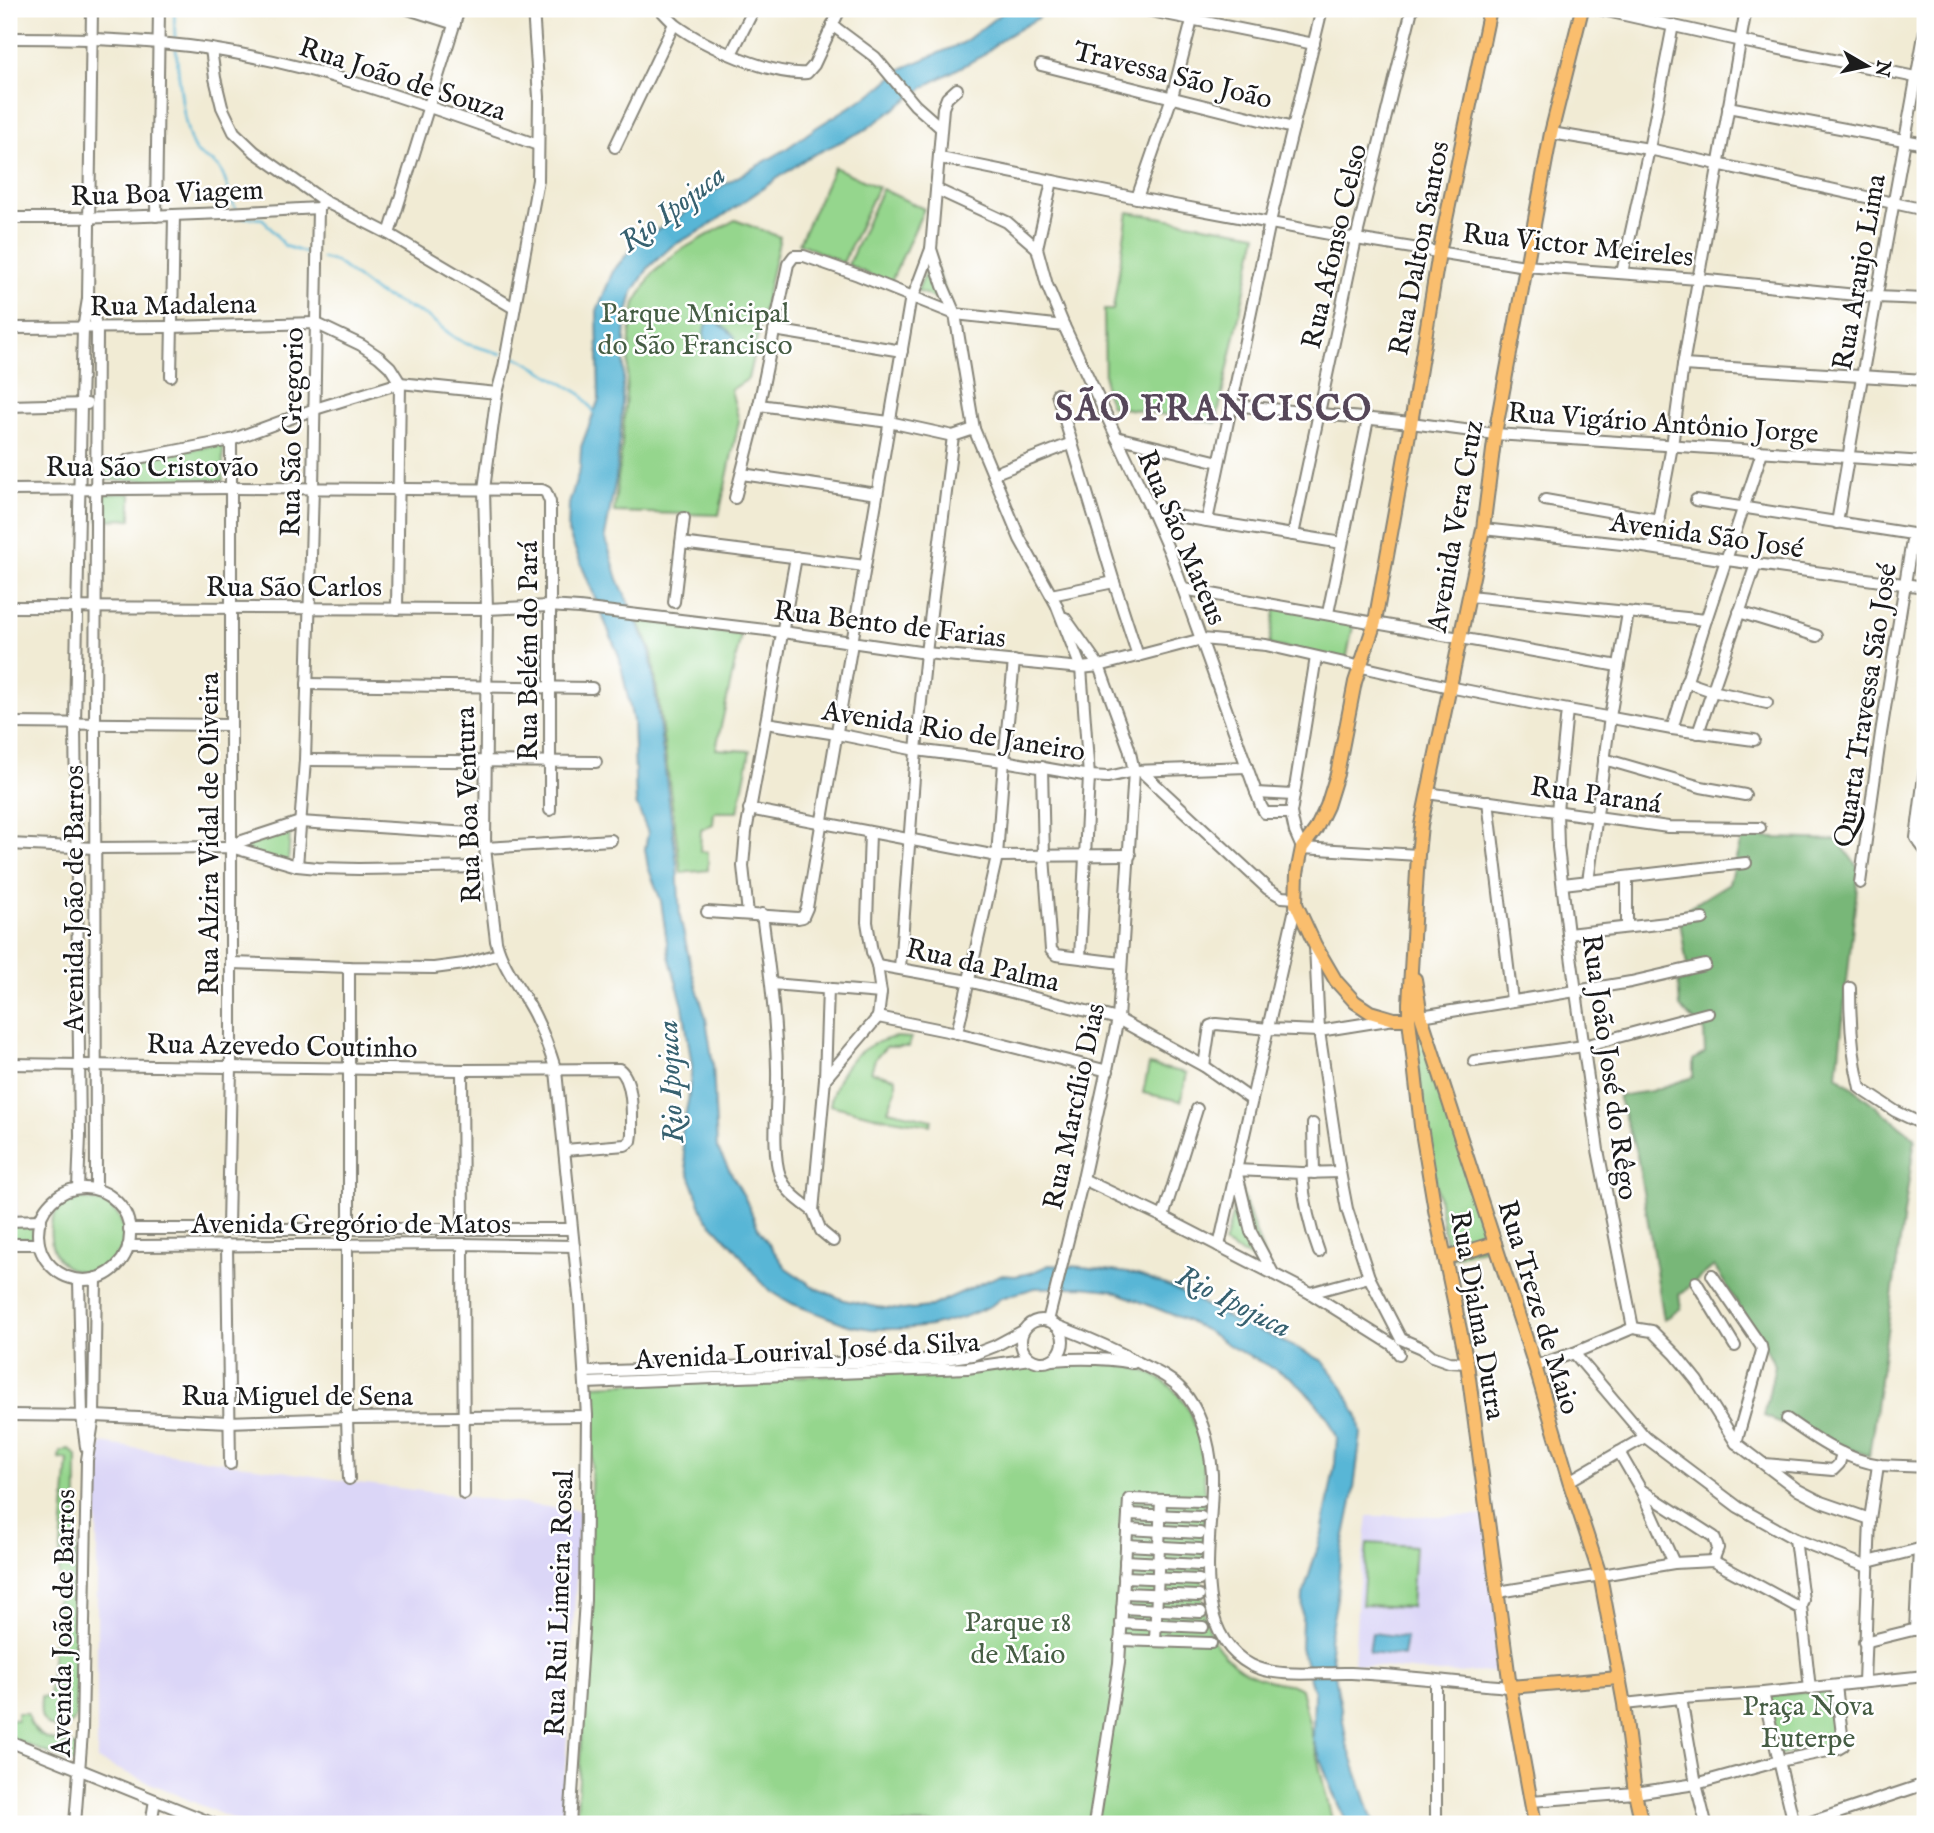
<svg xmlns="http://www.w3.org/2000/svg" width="1934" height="1833" font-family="'IM FELL English',serif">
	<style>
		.built { fill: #dbd6f7 }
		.green { fill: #95d68d; stroke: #587954; stroke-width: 2 }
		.forest { fill: #78b778; stroke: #4a6a4a; stroke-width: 2 }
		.water { fill: #58b6d6; stroke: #3a6979; stroke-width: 2 }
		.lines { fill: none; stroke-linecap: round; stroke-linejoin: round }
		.stream { stroke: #58b6d6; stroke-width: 2.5 }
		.minor-casing { stroke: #868478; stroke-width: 14 }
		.major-casing { stroke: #868478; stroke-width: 16 }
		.minor { stroke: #fff; stroke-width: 10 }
		.major { stroke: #fabe6e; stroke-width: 12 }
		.labels { text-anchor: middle; stroke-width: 5; stroke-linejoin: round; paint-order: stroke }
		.street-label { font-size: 28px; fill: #1c1c1c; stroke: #fff }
		.park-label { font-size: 28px; fill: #465d44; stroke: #fff }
		.water-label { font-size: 30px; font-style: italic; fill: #376170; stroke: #fff }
		.district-label { font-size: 35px; font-weight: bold; letter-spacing: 2px; fill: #564759; stroke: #fff }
	</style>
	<rect width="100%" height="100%" fill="#fff"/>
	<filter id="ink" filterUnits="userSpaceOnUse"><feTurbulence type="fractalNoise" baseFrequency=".0143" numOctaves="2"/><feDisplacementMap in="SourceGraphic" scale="14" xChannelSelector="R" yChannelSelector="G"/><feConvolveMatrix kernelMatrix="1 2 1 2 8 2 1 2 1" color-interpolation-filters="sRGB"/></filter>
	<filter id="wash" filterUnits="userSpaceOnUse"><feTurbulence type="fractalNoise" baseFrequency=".00686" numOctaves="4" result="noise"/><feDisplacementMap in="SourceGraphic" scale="28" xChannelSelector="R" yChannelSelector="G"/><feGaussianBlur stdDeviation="1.57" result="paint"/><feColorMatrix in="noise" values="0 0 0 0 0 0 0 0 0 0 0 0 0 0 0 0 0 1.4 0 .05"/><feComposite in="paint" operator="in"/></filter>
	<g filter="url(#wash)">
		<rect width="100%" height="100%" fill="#f1ebd4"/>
		<!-- built -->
		<g class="built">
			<polygon points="9,1076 13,1076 17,1218 9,1218"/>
			<polygon points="101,1443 358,1483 580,1511 562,1824 244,1824 97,1760 97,1458"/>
			<polygon points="1368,1516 1485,1516 1502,1670 1497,1672 1439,1673 1354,1664 1358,1592"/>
		</g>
		<!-- green -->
		<g class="green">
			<polygon points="834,167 878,187 843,263 799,243"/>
			<polygon points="882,189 924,209 890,284 848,265"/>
			<polygon points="1128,212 1257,234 1216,423 1111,406 1105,391 1104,310 1113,310"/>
			<polygon points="735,220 780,237 748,379 731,390 739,421 719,515 614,512 622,445 631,326 635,303 653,273 679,251"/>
			<polygon points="932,259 951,305 917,291"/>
			<polygon points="223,444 223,481 98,480 99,462 128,461"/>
			<polygon points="131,493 131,519 98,520 98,494"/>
			<polygon points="1276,607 1354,622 1346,660 1269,645"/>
			<polygon points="638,620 741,635 716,749 750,751 738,812 714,812 713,824 701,830 700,851 708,852 708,870 681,873 652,652"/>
			<polygon points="290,832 288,865 231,849"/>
			<polygon points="1420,1029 1493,1246 1448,1259 1412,1032"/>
			<path d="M896 1037 911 1038 909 1047H886L875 1059 871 1072 896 1078V1090L888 1110 932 1120 930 1125 879 1117 830 1105C837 1068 859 1044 896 1037Z"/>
			<polygon points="1149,1065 1187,1073 1181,1101 1143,1093"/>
			<polygon points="1240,1187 1268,1268 1224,1244"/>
			<path d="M77 1199C106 1199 128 1212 123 1244 119 1268 87 1278 67 1267 49 1256 45 1224 59 1209 63 1205 72 1202 77 1199Z"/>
			<rect x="9" y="1225" width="26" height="14"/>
			<path d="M1068 1363C1092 1363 1119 1363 1142 1370 1217 1395 1205 1498 1203 1559 1202 1588 1199 1617 1215 1642 1231 1666 1248 1676 1276 1682 1285 1684 1293 1683 1301 1689L1333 1824H576C586 1678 591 1532 593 1385L974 1369Z"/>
			<path d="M69 1449 77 1456 76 1716C72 1729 53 1733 43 1720 39 1715 41 1704 41 1697L49 1698 68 1460 59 1459 60 1452Z"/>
			<polygon points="1367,1543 1415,1546 1411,1607 1362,1605"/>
			<polygon points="1833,1689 1842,1744 1780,1755 1767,1696"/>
			<path d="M17 1713H27C32 1739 55 1742 77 1746L76 1761 73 1763 9 1738V1719L17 1720Z"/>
		</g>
		<!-- forest -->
		<polygon class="forest" points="1742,837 1838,840 1859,869 1837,1075 1915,1138 1869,1456 1764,1416 1775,1365 1714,1266 1679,1295 1681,1308 1664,1320 1637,1155 1618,1096 1651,1091 1693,1077 1693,1060 1705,1053 1704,1031 1680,1007 1678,982 1689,980 1679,914 1729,883"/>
		<!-- water -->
		<g class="water">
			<polygon points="1007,9 1046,9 1038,18 1002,39 982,56 929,84 865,130 807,158 704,229 672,246 649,267 633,292 626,322 621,425 616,478 605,536 618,579 650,652 677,864 680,917 692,971 706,1019 713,1064 717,1148 745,1198 759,1230 786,1268 814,1287 844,1300 877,1307 903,1310 929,1307 1000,1275 1015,1276 1031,1273 1049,1265 1083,1267 1135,1274 1171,1287 1236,1322 1267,1334 1323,1361 1344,1389 1358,1417 1361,1434 1353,1497 1340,1560 1337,1598 1329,1639 1347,1744 1374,1824 1347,1824 1333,1793 1313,1739 1314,1693 1301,1648 1303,1595 1322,1533 1335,1463 1337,1437 1328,1418 1313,1399 1292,1378 1235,1349 1205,1330 1183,1319 1111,1290 1081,1287 1035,1288 1001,1298 991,1306 964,1317 931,1326 902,1329 872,1329 848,1325 793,1304 770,1291 756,1276 735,1248 705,1217 687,1169 681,1136 688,1101 692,1066 683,1006 669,956 661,901 648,867 645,849 648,833 636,803 633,721 619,656 568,532 569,504 580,468 581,447 599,399 597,311 613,271 637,242 680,216 720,187 783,151 817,127 877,90 903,68 963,43"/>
			<path d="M716 321C723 328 730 329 735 338L727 346 709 344C703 337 702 330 708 323Z"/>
			<polygon points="1372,1633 1406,1637 1403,1656 1369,1652"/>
		</g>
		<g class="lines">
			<!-- stream -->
			<g class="stream">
				<polyline points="174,9 175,37"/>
				<path d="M176 49C179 73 183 132 195 150 202 159 214 160 220 169 228 182 228 196 236 209"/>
				<polyline points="242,217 263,219 285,246 312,255"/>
				<polyline points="322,258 336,262 377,293 427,316 455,338 467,344 502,354"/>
				<polyline points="509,356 523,360 581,394 595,413"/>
			</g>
		</g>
	</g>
	<g filter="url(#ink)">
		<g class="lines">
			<!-- minor casing -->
			<g class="minor-casing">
				<g id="minor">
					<polyline points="408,9 455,24"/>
					<path d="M533 9 539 97 538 180 504 367 497 393 484 489 487 609 485 848 496 941C503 968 521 989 534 1014 543 1032 550 1051 556 1071L580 1306 587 1416 585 1600 570 1824"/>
					<path d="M660 9C665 14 670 20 676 25 704 46 772 76 807 73L814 65 840 9"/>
					<polyline points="1141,9 1314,44"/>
					<polyline points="1598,9 1741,41 1925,79"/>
					<polyline points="832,25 875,57 915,105 941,128"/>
					<path d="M9 38C76 38 144 39 211 49 323 66 432 108 538 145"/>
					<polyline points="211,49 215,78 222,107 234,132 255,152 324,201 389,234 514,308"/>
					<polyline points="731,54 754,9"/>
					<polyline points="1041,65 1293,128"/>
					<polyline points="957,89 947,98 943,108 931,249 943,286 955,314 974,429 1020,539 1056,604 1081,668 1089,776 1080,957"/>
					<polyline points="1728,107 1925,144"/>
					<polyline points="1551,133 1649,149 1925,210"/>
					<polyline points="615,147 674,24"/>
					<polyline points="940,158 1137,198 1356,239 1525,266 1698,279 1876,297 1925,299"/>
					<polyline points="938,190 1007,222 1037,248 1047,285 1064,326 1152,512 1170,553 1261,806 1265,813 1291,813"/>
					<polyline points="1137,198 1172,97 1195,9"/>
					<polyline points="156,216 159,9"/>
					<path d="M9 218C112 219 215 214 318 208L322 204"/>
					<polyline points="389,234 459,9"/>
					<polyline points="1037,248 1052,181"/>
					<polyline points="1622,273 1649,149 1673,25"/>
					<polyline points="913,297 931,249"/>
					<polyline points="90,304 97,328 95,724 96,1189"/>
					<polyline points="9,328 171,327 315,323 361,345 379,357 390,367 400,383"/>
					<polyline points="774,330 902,351"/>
					<polyline points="1683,365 1925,380"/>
					<polyline points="171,376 174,216"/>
					<polyline points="1057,394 1114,582 1138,656"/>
					<polyline points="759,405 889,422 953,436 974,429"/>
					<polyline points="1232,405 1411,423 1495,434 1925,462"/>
					<polyline points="9,406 87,404"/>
					<polyline points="1116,437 1219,462"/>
					<polyline points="128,460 231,440 315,409 400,383 497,393"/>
					<polyline points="742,474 877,494"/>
					<polyline points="993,474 1072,443"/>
					<polyline points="9,490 231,488 542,490 546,492 550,502 550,810"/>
					<polyline points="735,498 759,405 788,264 794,256 804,256 858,275 955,314 1064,326"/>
					<polyline points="1545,500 1659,520"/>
					<polyline points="1696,500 1925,536"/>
					<polyline points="1152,512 1342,543"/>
					<polyline points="1207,521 1270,222 1322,9"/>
					<polyline points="1837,523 1862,377 1925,30"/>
					<polyline points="1483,529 1631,545 1727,560 1925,587"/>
					<polyline points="1293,535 1356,239 1412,9"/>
					<polyline points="681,543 865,566"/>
					<polyline points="1653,548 1672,446 1683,365 1746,9"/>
					<polyline points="1183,589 1618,666"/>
					<polyline points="1051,595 1114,582"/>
					<polyline points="1469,596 1706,620"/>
					<polyline points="674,602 684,518"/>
					<polyline points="9,607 487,609 549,606 579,608 783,632 926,653 1081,668 1099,666 1202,639 1266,645 1449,687 1530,703 1672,729 1754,740"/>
					<polyline points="397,609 400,383"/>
					<polyline points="1739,612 1817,636"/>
					<polyline points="1328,613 1368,419"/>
					<polyline points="1316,657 1291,813 1295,832 1302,848 1418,855"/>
					<polyline points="1686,682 1712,691 1767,703"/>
					<polyline points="307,684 592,688"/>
					<polyline points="1567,710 1557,811 1558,847 1568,934 1598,1150 1633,1328"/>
					<polyline points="9,723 231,725"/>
					<polyline points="766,723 837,734 916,750 1004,761 1089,776 1108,777 1134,771 1247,767"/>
					<polyline points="1672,729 1706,620 1762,452"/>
					<polyline points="1698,733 1756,564"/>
					<polyline points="1604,759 1701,787 1745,795"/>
					<polyline points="305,760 596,762"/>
					<polyline points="1042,767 1044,857 1051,950 1056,955 1121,963"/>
					<polyline points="1925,768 1916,838 1925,850"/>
					<polyline points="1141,771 1268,889 1282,897 1296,898"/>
					<polyline points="1256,793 1293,795"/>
					<polyline points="1427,793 1668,827 1760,828"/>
					<polyline points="1488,801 1512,1000"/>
					<polyline points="749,809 997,856 1130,855"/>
					<polyline points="870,833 867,922 872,952 877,965 881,993 878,1017"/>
					<polyline points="9,844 95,848 231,847 297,866 318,868 359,869 487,867"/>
					<polyline points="230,845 300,822 485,834"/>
					<polyline points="485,848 611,840"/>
					<polyline points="297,866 305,760 313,488 318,208"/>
					<polyline points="1627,877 1627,927"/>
					<polyline points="1588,882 1610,717 1628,613"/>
					<polyline points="1860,883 1881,733 1913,534"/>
					<polyline points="1563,884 1746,863"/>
					<polyline points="707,912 798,918 803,917 807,908 911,296"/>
					<polyline points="748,914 743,866 746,832 796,557"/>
					<path d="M762 914C769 966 776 1017 777 1069 778 1099 771 1150 780 1176 786 1192 800 1201 813 1211"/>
					<polyline points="1568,934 1703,919"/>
					<polyline points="1315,945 1319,1031 1340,1172 1347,1209 1369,1277 1401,1339 1422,1348 1432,1356 1449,1362 1467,1363"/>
					<polyline points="231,963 349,967 434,968 464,964 499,954"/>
					<polyline points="877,965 968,981 1118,1019 1204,1066 1252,1100"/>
					<polyline points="900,968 916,750 926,653 953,436"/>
					<polyline points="772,984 881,993"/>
					<polyline points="828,988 825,1079 813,1211 821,1231 833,1241"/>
					<path d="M1850 988C1850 1022 1852 1055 1860 1088L1895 1111 1922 1124H1925"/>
					<polyline points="1421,1016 1631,982 1705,965"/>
					<polyline points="878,1017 957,1033 1108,1071"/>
					<polyline points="957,1033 997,856 1004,761 1014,661"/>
					<polyline points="1474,1061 1584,1046 1708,1013"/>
					<path d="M9 1064 462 1070 619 1069C634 1080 632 1116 632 1134L631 1141 625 1145 565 1150"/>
					<polyline points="1204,1066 1210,1026 1216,1024 1269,1029 1319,1031 1394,1019"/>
					<polyline points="462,1070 463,1228"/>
					<polyline points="825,1079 878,1017"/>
					<polyline points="1313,1124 1314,1173"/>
					<path d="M1302 1173C1304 1201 1309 1226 1319 1252"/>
					<polyline points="1083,1179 1163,1217 1310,1293 1393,1345 1399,1354"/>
					<polyline points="78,1188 80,1136 75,724 81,405 83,329 88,299 92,9"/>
					<circle cx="84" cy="1234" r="46"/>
					<polyline points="1163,1217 1197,1109"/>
					<polyline points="9,1221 41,1220"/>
					<polyline points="228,1228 231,1066 231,440"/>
					<polyline points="349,1228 349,967"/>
					<polyline points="129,1229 572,1229"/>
					<polyline points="9,1244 39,1244"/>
					<polyline points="347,1244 347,1418 349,1479"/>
					<polyline points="463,1244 464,1494"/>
					<polyline points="227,1245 230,1464"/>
					<polyline points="128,1246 463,1244 574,1246"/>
					<polyline points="1219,1246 1296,904"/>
					<polyline points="1273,1273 1251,1232 1236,1170 1302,1173 1340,1172"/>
					<polyline points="1712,1275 1761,1346 1762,1351 1736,1443"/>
					<polyline points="79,1280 82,1416 86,1447"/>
					<polyline points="1696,1282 1735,1346"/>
					<polyline points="1310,1293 1369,1277"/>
					<circle cx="1042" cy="1341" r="21"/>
					<polyline points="1048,1321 1083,1179 1118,1019 1134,771 1129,748 1099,666 1065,618"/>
					<path d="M1055 1325C1087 1337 1117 1350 1147 1367 1159 1373 1172 1379 1182 1390 1202 1413 1210 1444 1212 1474 1214 1533 1187 1631 1251 1665 1278 1679 1322 1672 1351 1673 1404 1675 1457 1683 1510 1687"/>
					<polyline points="1633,1328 1652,1331 1676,1355 1697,1381 1736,1443 1798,1490 1821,1502 1870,1519"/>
					<polyline points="1574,1353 1645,1437 1738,1507 1795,1539 1868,1567"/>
					<path d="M1052 1360C1080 1358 1106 1358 1133 1363"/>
					<polyline points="1535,1366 1574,1353 1633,1328"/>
					<polyline points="585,1372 944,1359 972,1355 995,1346 1023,1331"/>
					<polyline points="585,1383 967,1368 1030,1359"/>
					<polyline points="9,1415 94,1416 229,1422 347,1418 587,1416"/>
					<path d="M1787 1419C1815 1439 1845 1460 1881 1465 1895 1466 1911 1466 1925 1467"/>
					<polyline points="1619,1452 1641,1490 1674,1563"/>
					<polyline points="1765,1464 1833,1470 1839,1464 1842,1453"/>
					<polyline points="1569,1481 1645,1437"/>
					<polyline points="1641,1490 1714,1537 1718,1548 1713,1561"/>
					<polyline points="1128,1514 1201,1517"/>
					<polyline points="1127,1529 1200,1533"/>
					<polyline points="1795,1539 1803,1600 1801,1606 1810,1689"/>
					<polyline points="1126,1545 1200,1549"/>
					<polyline points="1125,1561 1200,1565"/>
					<polyline points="1868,1562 1923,1548"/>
					<polyline points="1124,1577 1199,1580"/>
					<polyline points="1498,1592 1674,1563 1713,1561 1796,1606 1801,1606"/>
					<polyline points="1123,1593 1199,1596"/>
					<polyline points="1122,1608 1201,1612"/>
					<polyline points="1121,1623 1203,1627"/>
					<polyline points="1915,1630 1919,1549"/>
					<polyline points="1120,1640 1211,1643"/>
					<polyline points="1155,1641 1161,1500"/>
					<polyline points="1864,1642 1925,1627"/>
					<polyline points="1436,1680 1436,1824"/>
					<polyline points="1864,1682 1870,1519 1878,1465"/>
					<polyline points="1763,1693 1794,1824"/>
					<polyline points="1681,1698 1696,1784 1706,1824"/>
					<polyline points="1624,1704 1681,1698 1763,1693 1925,1676"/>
					<polyline points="9,1741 214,1824"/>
					<polyline points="1531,1801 1635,1793 1696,1784 1779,1761 1838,1749 1843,1746 1843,1742 1836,1686"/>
					<polyline points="75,1824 82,1732 87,1460 94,1416 96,1278"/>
					<polyline points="151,1824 155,1800"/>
					<polyline points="1094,1824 1119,1663 1129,1499 1201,1501"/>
					<polyline points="1805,1824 1925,1784"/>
				</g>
			</g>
			<!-- major casing -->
			<g class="major-casing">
				<g id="major">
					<polyline points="1415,979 1421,1016 1535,1366 1569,1481 1600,1575 1624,1704 1635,1793 1642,1824"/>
					<polyline points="1409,1019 1394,1019 1370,1012 1355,1002 1336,981 1315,945 1296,904 1297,873 1302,848 1316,829 1327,806 1337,774 1355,682 1375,622 1411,423 1439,253 1490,9"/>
					<polyline points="1446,1258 1495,1243"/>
					<polyline points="1510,1687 1619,1678"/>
					<polyline points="1535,1824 1510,1687 1467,1363 1435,1210 1421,1126 1409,1019 1409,1003 1418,855 1421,825 1483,529 1495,434 1551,133 1582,9"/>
				</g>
			</g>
			<!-- minor -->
			<use href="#minor" class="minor"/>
			<!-- major -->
			<use href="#major" class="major"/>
		</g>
	</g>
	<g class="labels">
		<!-- street labels -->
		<g class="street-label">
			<text transform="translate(1173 74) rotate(14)" y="10">Travessa São João</text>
			<text transform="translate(403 78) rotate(18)" y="10">Rua João de Souza</text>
			<text transform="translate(167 192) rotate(-2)" y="10">Rua Boa Viagem</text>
			<text transform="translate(1578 244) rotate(6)" y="10">Rua Victor Meireles</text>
			<text transform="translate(1333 246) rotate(-77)" y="10">Rua Afonso Celso</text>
			<text transform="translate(1418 248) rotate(-79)" y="10">Rua Dalton Santos</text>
			<text transform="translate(1858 272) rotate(-80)" y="10">Rua Araujo Lima</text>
			<text transform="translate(173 304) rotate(-1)" y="10">Rua Madalena</text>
			<text transform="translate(1663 422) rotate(4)" y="10">Rua Vigário Antônio Jorge</text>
			<text transform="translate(291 432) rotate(-89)" y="10">Rua São Gregorio</text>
			<text x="152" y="476">Rua São Cristovão</text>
			<text transform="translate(1454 526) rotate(-80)" y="10">Avenida Vera Cruz</text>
			<text transform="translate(1707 534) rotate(8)" y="10">Avenida São José</text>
			<text transform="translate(1183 537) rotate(67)" y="10">Rua São Mateus</text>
			<text x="294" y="596">Rua São Carlos</text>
			<text transform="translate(890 623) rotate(7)" y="10">Rua Bento de Farias</text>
			<text transform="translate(527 651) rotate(-90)" y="10">Rua Belém do Pará</text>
			<text transform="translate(1864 705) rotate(-81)" y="10">Quarta Travessa São José</text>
			<text transform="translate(954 730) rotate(9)" y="10">Avenida Rio de Janeiro</text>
			<text transform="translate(1596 794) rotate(8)" y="10">Rua Paraná</text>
			<text transform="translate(467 805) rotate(-92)" y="10">Rua Boa Ventura</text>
			<text transform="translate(208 834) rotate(-90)" y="10">Rua Alzira Vidal de Oliveira</text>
			<text transform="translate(73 899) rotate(-90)" y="10">Avenida João de Barros</text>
			<text transform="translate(983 964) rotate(13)" y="10">Rua da Palma</text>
			<text transform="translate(282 1045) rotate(1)" y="10">Rua Azevedo Coutinho</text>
			<text transform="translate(1611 1067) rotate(82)" y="10">Rua João José do Rêgo</text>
			<text transform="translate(1073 1106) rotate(-78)" y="10">Rua Marcílio Dias</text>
			<text x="351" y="1233">Avenida Gregório de Matos</text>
			<text transform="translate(1540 1307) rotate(73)" y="10">Rua Treze de Maio</text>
			<text transform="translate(1479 1315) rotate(80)" y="10">Rua Djalma Dutra</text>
			<text transform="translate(807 1350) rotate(-3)" y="10">Avenida Lourival José da Silva</text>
			<text x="297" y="1405">Rua Miguel de Sena</text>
			<text transform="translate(558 1603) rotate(-88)" y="10">Rua Rui Limeira Rosal</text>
			<text transform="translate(62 1623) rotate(-89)" y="10">Avenida João de Barros</text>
		</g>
		<!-- park labels -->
		<g class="park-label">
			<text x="695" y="322">Parque Mnicipal<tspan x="695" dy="32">do São Francisco</tspan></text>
			<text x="1018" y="1631">Parque 18<tspan x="1018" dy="32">de Maio</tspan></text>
			<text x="1808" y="1715">Praça Nova<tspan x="1808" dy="32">Euterpe</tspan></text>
		</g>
		<!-- water labels -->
		<g class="water-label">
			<text transform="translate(672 208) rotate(-37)" y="10">Rio Ipojuca</text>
			<text transform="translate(670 1082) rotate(-93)" y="10">Rio Ipojuca</text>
			<text transform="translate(1234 1301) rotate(27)" y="10">Rio Ipojuca</text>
		</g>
		<!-- district labels -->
		<g class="district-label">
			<text x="1214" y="420">SÃO FRANCISCO</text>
		</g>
	</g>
	<!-- margin -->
	<rect width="1934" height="1833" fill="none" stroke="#fff" stroke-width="35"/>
	<!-- north arrow -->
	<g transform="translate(1867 66) rotate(99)" stroke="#ffffff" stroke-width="5" paint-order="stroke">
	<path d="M0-5L12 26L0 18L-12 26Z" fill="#1c1c1c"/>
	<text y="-10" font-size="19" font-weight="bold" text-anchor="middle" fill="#1c1c1c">N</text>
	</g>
</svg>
